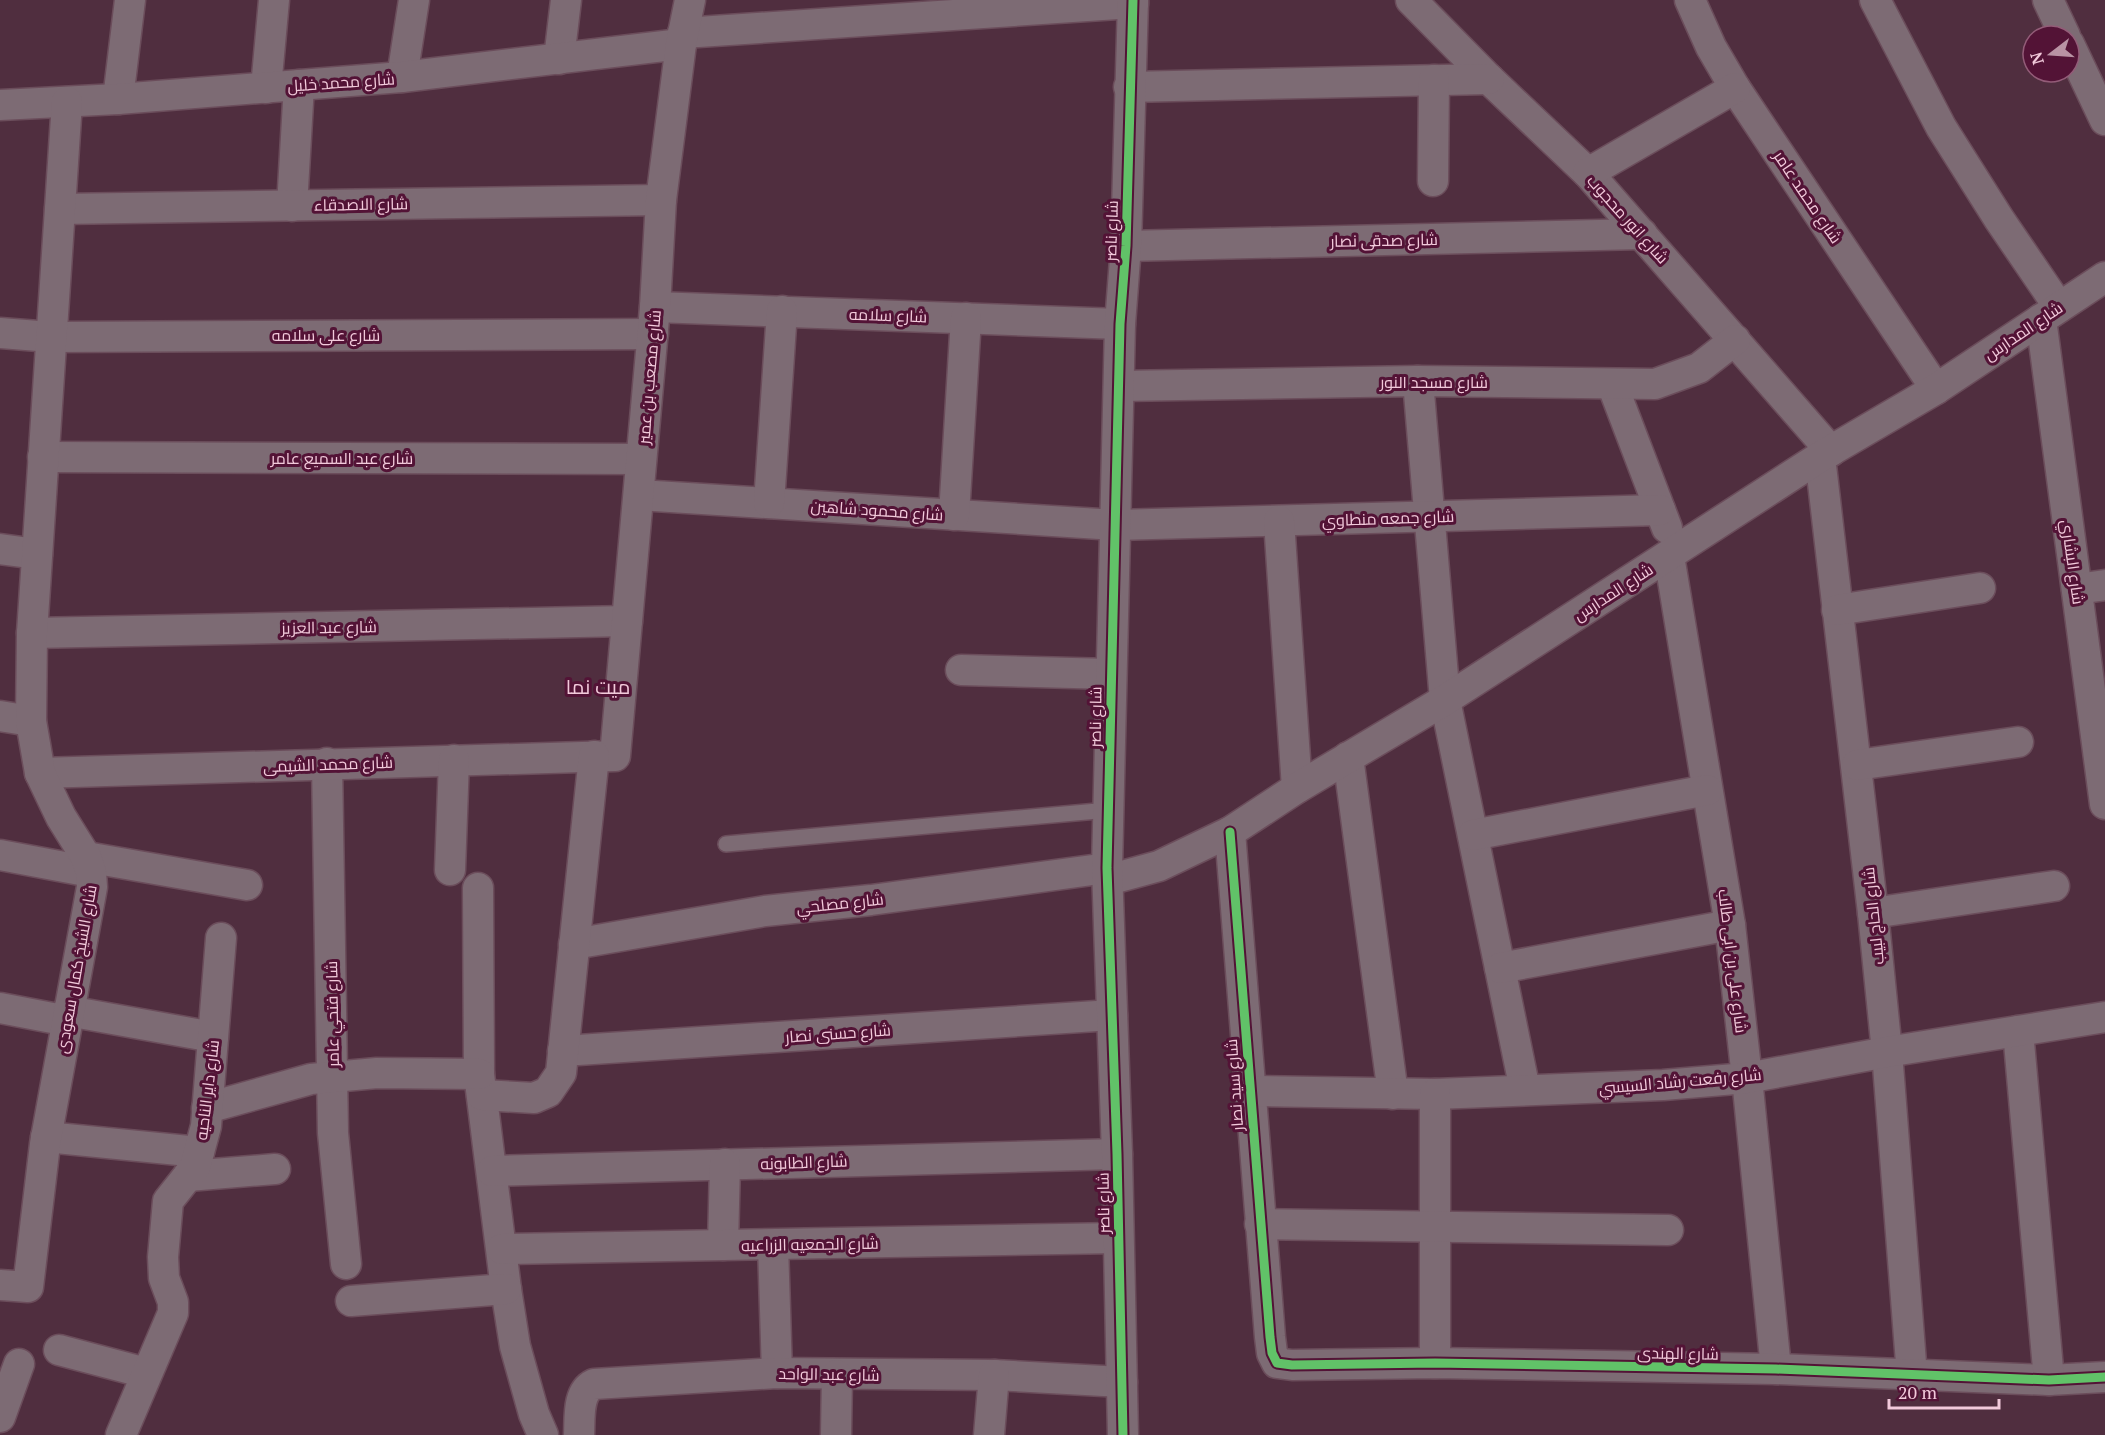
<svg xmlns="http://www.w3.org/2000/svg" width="2105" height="1435" font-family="'PT Serif',Cairo,serif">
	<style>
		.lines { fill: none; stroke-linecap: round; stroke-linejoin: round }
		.service-casing { stroke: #6b4d5b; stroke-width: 18 }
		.minor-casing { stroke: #6b4d5b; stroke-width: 33 }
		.service { stroke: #7d6b74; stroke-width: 15 }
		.minor { stroke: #7d6b74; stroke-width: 30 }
		.cycleway-casing { stroke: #531336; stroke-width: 13 }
		.cycleway { stroke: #61c268; stroke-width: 9 }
		.labels { text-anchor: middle; stroke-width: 6; stroke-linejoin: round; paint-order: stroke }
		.street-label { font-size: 16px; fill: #f2cadb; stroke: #531336 }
		.quarter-label { font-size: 20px; fill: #f2cadb; stroke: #531336 }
	</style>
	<rect width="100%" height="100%" fill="#502e3f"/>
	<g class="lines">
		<!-- service casing -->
		<g class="service-casing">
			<polyline id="service" points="726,844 1109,810"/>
		</g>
		<!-- minor casing -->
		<g class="minor-casing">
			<g id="minor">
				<polyline points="1411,0 1489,79 1588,173 1831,451"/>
				<polyline points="1690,0 1711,47 1735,88 1936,389"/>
				<polyline points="1875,0 1941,127 1999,219 2059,307"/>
				<polyline points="2048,0 2065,36"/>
				<polyline points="683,33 1133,3"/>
				<polyline points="2069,44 2105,120"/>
				<polyline points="559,59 566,0"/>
				<polyline points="402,77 414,0"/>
				<polyline points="1129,87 1489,79"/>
				<polyline points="266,88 274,0"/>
				<polyline points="118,99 130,0"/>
				<polyline points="0,105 118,99 402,77 681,44"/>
				<polyline points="1588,173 1735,88"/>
				<polyline points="1433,181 1434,80"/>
				<polyline points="292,206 299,85"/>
				<polyline points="60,209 661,200"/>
				<polyline points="1126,246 1642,234"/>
				<polyline points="655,307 1120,324"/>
				<polyline points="2041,319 2105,804"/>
				<polyline points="0,333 51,337 653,334"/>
				<polyline points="1418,381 1445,700 1525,1090"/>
				<polyline points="1612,384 1667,528"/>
				<polyline points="1120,386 1418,381 1655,384 1699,368 1735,340"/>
				<polyline points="43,457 641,459"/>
				<polyline points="1820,457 1873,913 1887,1052 1912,1376"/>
				<polyline points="639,495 1116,525 1660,510"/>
				<polyline points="769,503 782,311"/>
				<polyline points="954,515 966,318"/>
				<polyline points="1279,521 1297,788"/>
				<polyline points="0,549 37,554"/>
				<polyline points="1669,556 1730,925 1747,1078 1776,1369"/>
				<polyline points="2077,589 2105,585"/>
				<polyline points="1837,610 1980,588"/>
				<polyline points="32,633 627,621"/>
				<polyline points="961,670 1111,674"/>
				<polyline points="0,716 31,721"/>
				<polyline points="1348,757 1393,1094"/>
				<polyline points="327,763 333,1133 346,1264"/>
				<polyline points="1857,765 2018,742"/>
				<polyline points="40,773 615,756 655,307 661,200 681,44 690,0"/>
				<polyline points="1230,832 1270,1337 1272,1353 1277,1363 1292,1365 1435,1363 1776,1369 2049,1380 2105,1377"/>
				<polyline points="1473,835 1707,790"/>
				<polyline points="0,855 91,872"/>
				<polyline points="86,857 247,885"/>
				<polyline points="450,870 454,760"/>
				<polyline points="1108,880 1159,866 1230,832 1297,788 1445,700 1820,457 1936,389 2105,277"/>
				<polyline points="478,888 479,1074 506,1289 515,1346 534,1414 543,1435"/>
				<polyline points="1873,913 2054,886"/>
				<polyline points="574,944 765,911 871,900 1107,868"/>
				<polyline points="1500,968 1730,925"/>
				<polyline points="0,1008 68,1021"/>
				<polyline points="68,1011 213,1037"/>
				<polyline points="2018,1031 2049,1380"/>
				<polyline points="563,1051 1112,1015"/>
				<polyline points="1250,1091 1435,1094 1663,1085 1747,1078 1887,1052 2105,1017"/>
				<polyline points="1435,1094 1435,1363"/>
				<polyline points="482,1095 534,1098 548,1092 561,1073 594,756"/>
				<polyline points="207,1108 311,1079 377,1073 479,1074"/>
				<polyline points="46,1137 199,1152"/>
				<polyline points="492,1171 1117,1154"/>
				<polyline points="188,1176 275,1169"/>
				<polyline points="1260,1224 1668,1230"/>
				<polyline points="723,1245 725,1164"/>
				<polyline points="773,1245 777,1373"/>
				<polyline points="502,1249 1118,1238"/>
				<polyline points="0,1285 28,1287 45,1144 92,887 91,872 86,857 61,817 40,773 31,721 32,633 67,102"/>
				<polyline points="351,1301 506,1289"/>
				<polyline points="59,1350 146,1373"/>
				<polyline points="0,1417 19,1364"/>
				<polyline points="121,1435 173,1313 173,1302 164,1278 163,1257 168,1201 195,1167 206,1126 221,938"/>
				<path d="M579 1435C580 1418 577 1392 594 1384L777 1373 994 1375 1122 1382"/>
				<polyline points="836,1435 837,1375"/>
				<polyline points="989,1435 994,1375"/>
				<polyline points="1123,1435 1117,1154 1107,868 1120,324 1126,246 1133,0"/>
			</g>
		</g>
		<!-- service -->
		<use href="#service" class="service"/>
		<!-- minor -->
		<use href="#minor" class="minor"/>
		<!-- cycleway casing -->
		<g class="cycleway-casing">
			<g id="cycleway">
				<polyline points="1230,832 1270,1337 1272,1353 1277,1363 1292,1365 1435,1363 1776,1369 2049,1380 2105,1377"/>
				<polyline points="1123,1435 1117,1154 1107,868 1120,324 1126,246 1133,0"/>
			</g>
		</g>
		<!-- cycleway -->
		<use href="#cycleway" class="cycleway"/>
	</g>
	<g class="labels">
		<!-- street labels -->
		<g class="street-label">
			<text transform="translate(341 82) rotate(-4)" y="6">شارع محمد خليل</text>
			<text transform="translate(1808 197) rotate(56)" y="6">شارع محمد عامر</text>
			<text transform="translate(361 204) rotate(-1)" y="6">شارع الاصدقاء</text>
			<text transform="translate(1628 219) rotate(48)" y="6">شارع انور محجوب</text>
			<text transform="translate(1111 231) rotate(-88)" y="6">شارع ناصر</text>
			<text transform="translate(1384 240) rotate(-1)" y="6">شارع صدقى نصار</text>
			<text transform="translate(888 315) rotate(2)" y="6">شارع سلامه</text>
			<text transform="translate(2023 331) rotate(-34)" y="6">شارع المدارس</text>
			<text x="326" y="341">شارع على سلامه</text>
			<text transform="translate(649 377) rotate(-85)" y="6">شارع مصعب بن عمير</text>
			<text x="1434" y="388">شارع مسجد النور</text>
			<text x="342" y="464">شارع عبد السميع عامر</text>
			<text transform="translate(877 510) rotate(4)" y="6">شارع محمود شاهين</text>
			<text transform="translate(1388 518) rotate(-2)" y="6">شارع جمعه منطاوي</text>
			<text transform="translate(2073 562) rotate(82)" y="6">شارع البشاري</text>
			<text transform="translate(1613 592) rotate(-33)" y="6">شارع المدارس</text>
			<text transform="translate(329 627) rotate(-1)" y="6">شارع عبد العزيز</text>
			<text transform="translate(1095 717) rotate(-89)" y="6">شارع ناصر</text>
			<text transform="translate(328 764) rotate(-2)" y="6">شارع محمد الشيمى</text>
			<text transform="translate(840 903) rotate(-6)" y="6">شارع مصلحي</text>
			<text transform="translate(1873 916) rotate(-96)" y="6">شارع الحاج لبيب</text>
			<text transform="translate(1733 961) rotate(83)" y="6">شارع على بن ابى طالب</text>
			<text transform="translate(76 969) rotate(-80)" y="6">شارع الشيخ كمال سعودى</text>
			<text transform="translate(332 1014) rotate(-91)" y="6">شارع فتحي عامر</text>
			<text transform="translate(838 1033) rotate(-4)" y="6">شارع حسنى نصار</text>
			<text transform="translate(1680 1081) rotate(-5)" y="6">شارع رفعت رشاد السيسي</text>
			<text transform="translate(1234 1085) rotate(-94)" y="6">شارع سيد نصار</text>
			<text transform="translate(207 1090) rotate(-83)" y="6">شارع داير الناحيه</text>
			<text transform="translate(804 1162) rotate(-2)" y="6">شارع الطابونه</text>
			<text transform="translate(1103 1203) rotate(-91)" y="6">شارع ناصر</text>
			<text transform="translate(810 1244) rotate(-1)" y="6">شارع الجمعيه الزراعيه</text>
			<text transform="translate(1678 1353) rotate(1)" y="6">شارع الهندى</text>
			<text transform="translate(829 1374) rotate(1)" y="6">شارع عبد الواحد</text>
		</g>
		<!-- quarter labels -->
		<g class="quarter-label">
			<text x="598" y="694">ميت نما</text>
		</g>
	</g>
	<!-- north arrow -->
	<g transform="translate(2051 54) rotate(253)"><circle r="28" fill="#531336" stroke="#935c78" stroke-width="1.5"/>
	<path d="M0-4.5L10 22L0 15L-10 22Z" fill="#b993a4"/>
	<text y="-9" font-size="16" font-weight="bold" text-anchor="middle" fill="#f2cadb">N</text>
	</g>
	<!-- scale -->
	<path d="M1889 1399v9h110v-9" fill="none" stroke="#f2cadb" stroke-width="3"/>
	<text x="1898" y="1399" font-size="18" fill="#f2cadb" stroke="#531336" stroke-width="4.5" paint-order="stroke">20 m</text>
</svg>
